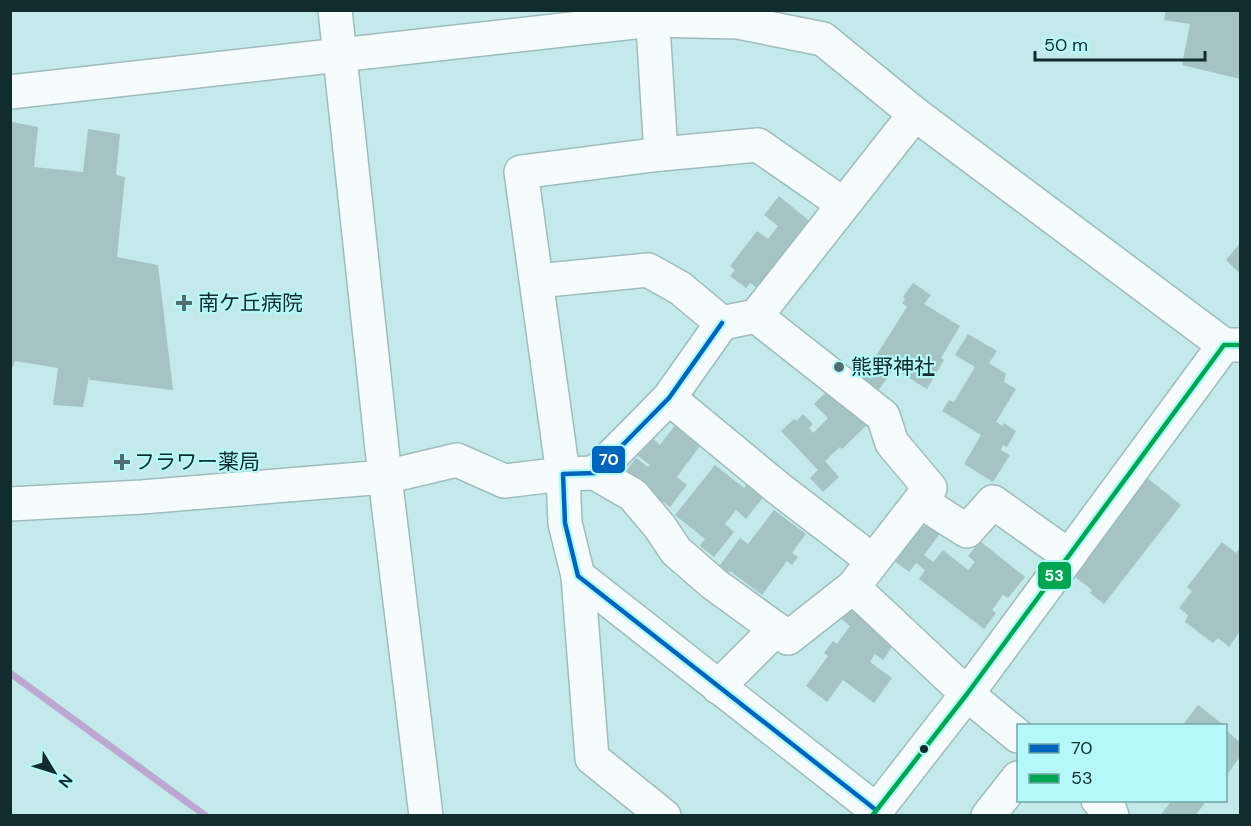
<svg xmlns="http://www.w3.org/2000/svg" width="1251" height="826" font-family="'DM Sans','Noto Sans JP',sans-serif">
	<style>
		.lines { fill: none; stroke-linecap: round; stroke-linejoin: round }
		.stream { stroke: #bca7d2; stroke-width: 7 }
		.building { fill: #a6c3c4 }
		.minor-casing { stroke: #9fbcbd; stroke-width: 36 }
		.minor { stroke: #f6fcfc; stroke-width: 33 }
		.bus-1-casing { stroke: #b5f8f9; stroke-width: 9 }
		.bus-2-casing { stroke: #b5f8f9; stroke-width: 9 }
		.bus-1 { stroke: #0065bd; stroke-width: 4.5 }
		.bus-2 { stroke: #00a651; stroke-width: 4.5 }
		.poi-dot { fill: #506e6f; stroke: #b5f8f9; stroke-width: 2 }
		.bus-dot { fill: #112c2d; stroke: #b5f8f9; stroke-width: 2 }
		.labels { text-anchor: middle; stroke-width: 4.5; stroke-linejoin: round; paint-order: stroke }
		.poi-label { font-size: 21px; fill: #112c2d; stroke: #b5f8f9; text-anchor: start }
		.line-badge { stroke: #b5f8f9; stroke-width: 2 }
		.badge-label { font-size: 16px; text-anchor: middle; font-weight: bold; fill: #fff }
	</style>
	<rect width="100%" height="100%" fill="#c4e9ea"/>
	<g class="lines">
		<!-- stream -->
		<polyline class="stream" points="10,673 206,816"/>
	</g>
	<!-- building -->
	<g class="building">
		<polygon points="1166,10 1240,10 1240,79 1182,65 1190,24 1164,20"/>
		<polygon points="12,122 38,127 34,167 83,172 88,129 120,134 116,175 125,177 117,257 158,265 173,390 90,380 89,377 83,407 53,405 58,368 15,361 10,374 10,133"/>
		<polygon points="779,196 812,223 761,291 750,283 746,288 730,276 735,270 730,266 757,231 768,239 778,226 764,215"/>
		<polygon points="1240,243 1240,274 1226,260"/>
		<polygon points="913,283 931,295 924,304 960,326 941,358 944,360 927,389 894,369 874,396 858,384 907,307 902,303 905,299 903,297"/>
		<polygon points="968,334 997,351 989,363 1006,374 1004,382 1016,389 996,422 1003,426 1004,423 1016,431 1007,447 1003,445 1001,450 1010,455 993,482 964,464 981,435 942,411 949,400 954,402 975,367 955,355"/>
		<polygon points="829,389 868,424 842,449 840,447 825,461 839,477 823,492 810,478 818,470 781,431 794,419 797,421 803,414 813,424 809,428 813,433 828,418 814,404"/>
		<polygon points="679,420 694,432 690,438 700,446 677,477 687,485 670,507 638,484 618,482 636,458 648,467 650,465 638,456 652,438 660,445"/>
		<polygon points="715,465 744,488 752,477 769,490 746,519 736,510 725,524 734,532 714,557 700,546 705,539 675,515"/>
		<polygon points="1146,477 1181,505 1104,604 1090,593 1092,590 1074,576 1077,573 1073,570"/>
		<polygon points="774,510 806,534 792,553 798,557 792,565 787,561 762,595 730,571 724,579 715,572 740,538 748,544"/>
		<polygon points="929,520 942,531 924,555 933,562 943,550 968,570 975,562 968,556 980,541 1025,577 1008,598 1003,595 992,610 996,613 984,629 919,579 925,570 916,563 909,572 892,559 920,524 923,527"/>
		<polygon points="1222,542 1236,553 1240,548 1240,631 1229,647 1218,638 1213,643 1185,622 1188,615 1179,608 1192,591 1187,587"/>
		<polygon points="844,601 902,655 892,647 883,660 875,654 870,662 892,678 874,703 843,680 827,702 806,686 828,656 824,653 833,641 837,644 850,626 835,614"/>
		<polygon points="1198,705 1225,726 1182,726"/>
		<polygon points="1226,730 1240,742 1240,757 1226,776"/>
		<polygon points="1172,800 1207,800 1195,816 1160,816"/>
	</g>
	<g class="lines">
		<!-- minor casing -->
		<g class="minor-casing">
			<g id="minor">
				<polyline points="10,92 652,20 738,22 823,39 915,114 1224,345"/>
				<polyline points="661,154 758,145 843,204"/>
				<polyline points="537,281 648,270 680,288 722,323 756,316 915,114"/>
				<polyline points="722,323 669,398 595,473 563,474 565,523 578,576 876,810"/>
				<polyline points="669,398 778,488 873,561"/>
				<polyline points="595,473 633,495 660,527 676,551 714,584 776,629"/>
				<polyline points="920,501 967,531 993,502 1069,556"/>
				<polyline points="10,504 142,497 385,477 335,10"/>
				<polyline points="578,576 592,758 664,816"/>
				<polyline points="853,587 967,694 1018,736"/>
				<polyline points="718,687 776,629 788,638 853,587 930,488 892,443 883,416 756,316"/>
				<polyline points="1098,800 1110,810 1112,816"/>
				<polyline points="426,816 385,477 457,460 504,481 563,474 521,172 661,154 652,10"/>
				<polyline points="872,816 967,694 1224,345 1240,345"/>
				<polyline points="988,816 1018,778"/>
			</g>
		</g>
		<!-- minor -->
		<use href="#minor" class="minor"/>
		<!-- bus-1 casing -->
		<g class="bus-1-casing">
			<polyline id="bus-1" points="722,323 669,398 595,473 563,474 565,523 578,576 876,810"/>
		</g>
		<!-- bus-2 casing -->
		<g class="bus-2-casing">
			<polyline id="bus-2" points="872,816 967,694 1224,345 1240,345"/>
		</g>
		<!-- bus-1 -->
		<use href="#bus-1" class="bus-1"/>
		<!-- bus-2 -->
		<use href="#bus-2" class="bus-2"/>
	</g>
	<!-- markers -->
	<g class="poi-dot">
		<path d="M181 294h6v6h6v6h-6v6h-6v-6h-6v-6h6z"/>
		<circle cx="839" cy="367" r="6"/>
		<path d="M119 453h6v6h6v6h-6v6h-6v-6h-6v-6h6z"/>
	</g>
	<circle class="bus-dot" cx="924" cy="749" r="5"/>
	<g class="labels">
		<!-- poi labels -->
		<g class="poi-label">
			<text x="198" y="310">南ケ丘病院</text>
			<text x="851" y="374">熊野神社</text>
			<text x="134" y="469">フラワー薬局</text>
		</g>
	</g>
	<g class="line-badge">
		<rect x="591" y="445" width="35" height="29" rx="6" fill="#0065bd"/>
		<rect x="1037" y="561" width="35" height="29" rx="6" fill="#00a651"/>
	</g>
	<g class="badge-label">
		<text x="609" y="465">70</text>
		<text x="1054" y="581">53</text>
	</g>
	<!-- border -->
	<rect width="1251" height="826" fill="none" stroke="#112c2d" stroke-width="24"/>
	<!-- legend -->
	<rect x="1017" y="724" width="210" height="78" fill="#b5f8f9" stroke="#73a6a7" stroke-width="1.5"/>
	<rect x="1029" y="744" width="30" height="9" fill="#0065bd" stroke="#73a6a7" stroke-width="1.5"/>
	<text x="1071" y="754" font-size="18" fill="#112c2d">70</text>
	<rect x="1029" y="774" width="30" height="9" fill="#00a651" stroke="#73a6a7" stroke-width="1.5"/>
	<text x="1071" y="784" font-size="18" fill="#112c2d">53</text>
	<!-- north arrow -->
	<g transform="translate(54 772) rotate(128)" stroke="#b5f8f9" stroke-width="4.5" paint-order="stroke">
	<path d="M0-4.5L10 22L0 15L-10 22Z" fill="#112c2d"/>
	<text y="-9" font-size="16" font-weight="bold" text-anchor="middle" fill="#112c2d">N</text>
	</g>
	<!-- scale -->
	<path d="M1035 51v9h170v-9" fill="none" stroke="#112c2d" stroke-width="3"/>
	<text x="1044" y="51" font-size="18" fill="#112c2d" stroke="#b5f8f9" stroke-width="4.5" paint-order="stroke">50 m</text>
</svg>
